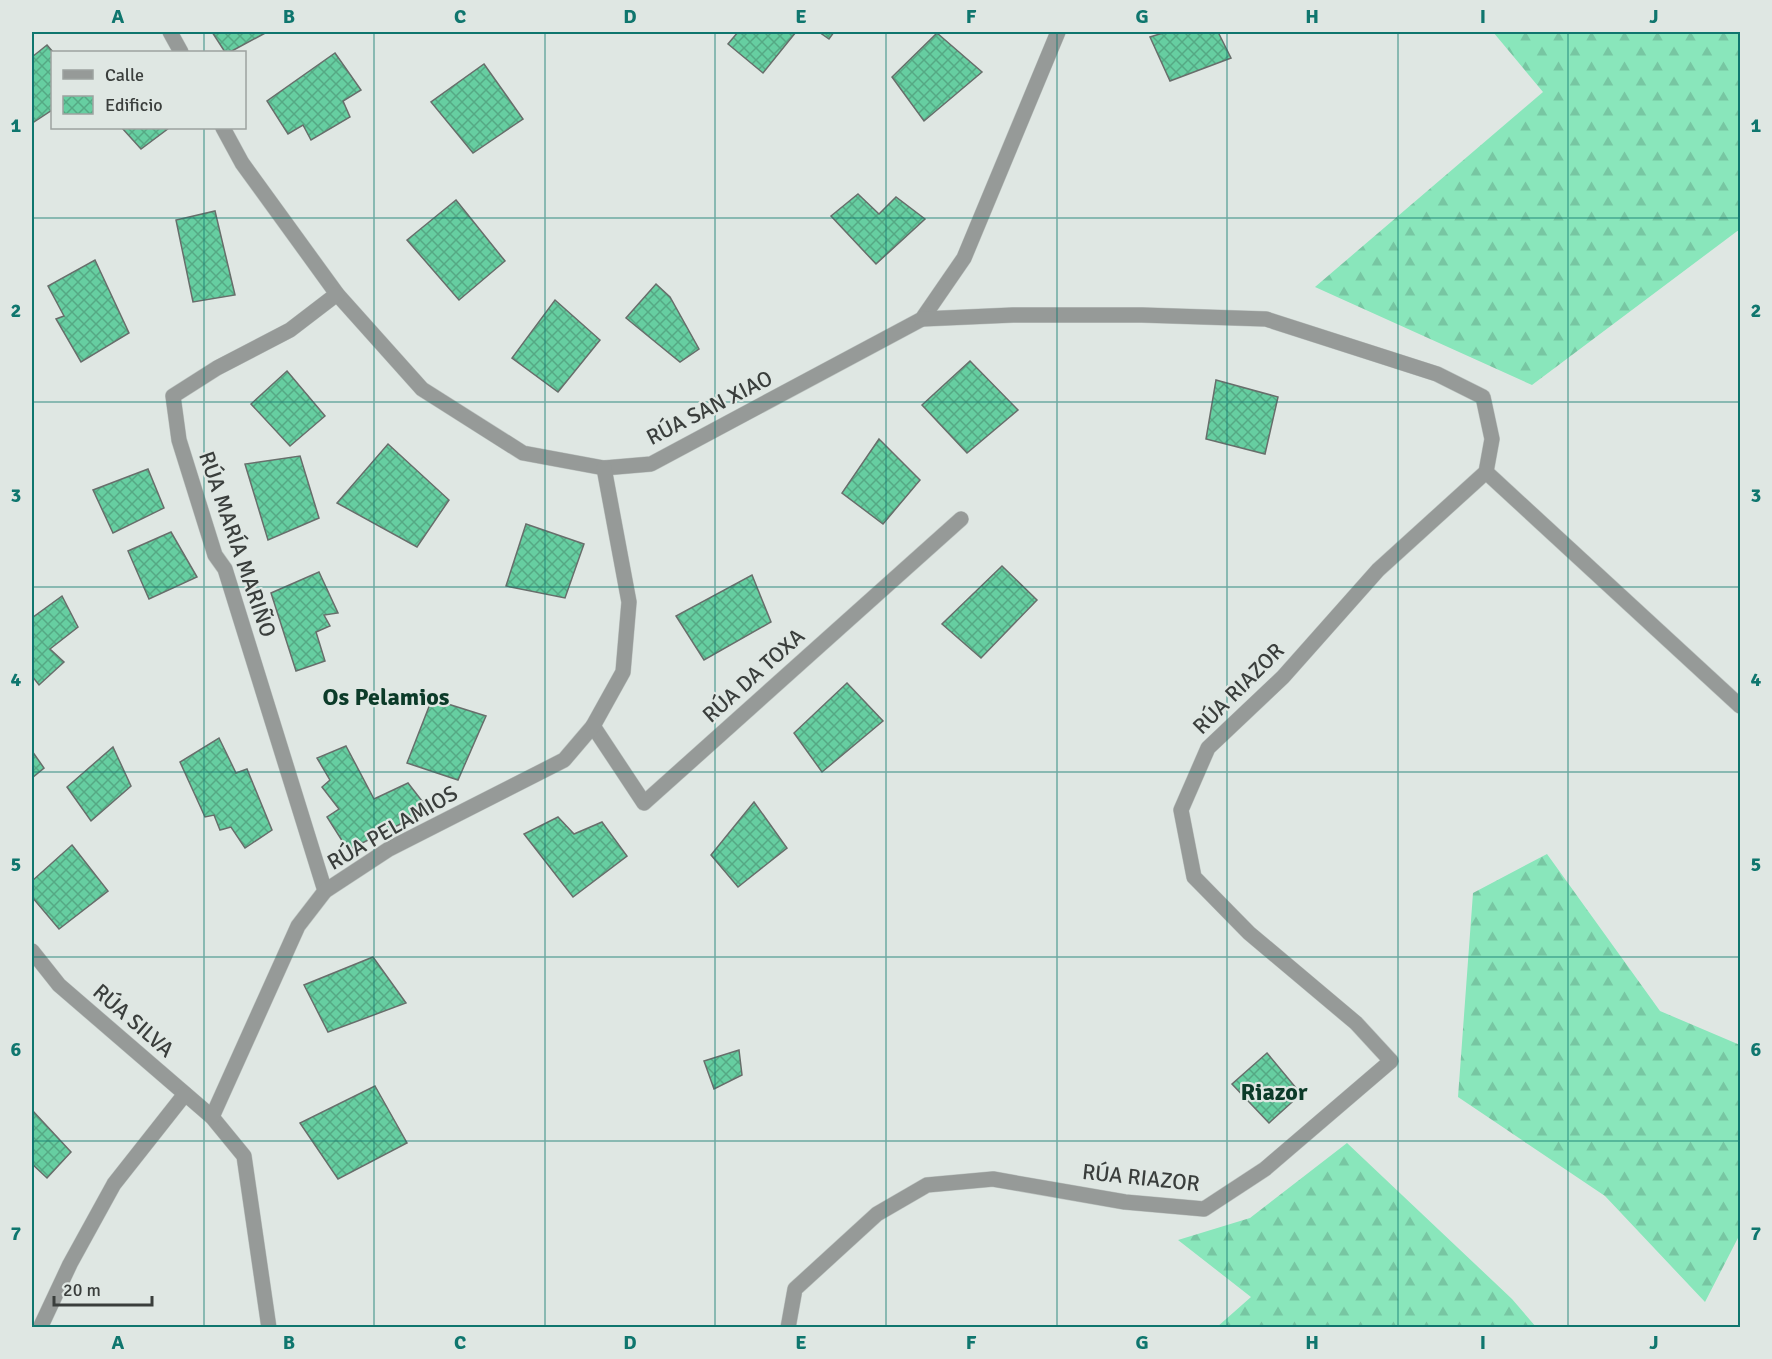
<svg xmlns="http://www.w3.org/2000/svg" width="1772" height="1359" font-family="Signika,sans-serif">
	<style>
		.forest { fill: url(#forest-firs) }
		.building { fill: url(#building-cross-hatch); stroke: #686e6b; stroke-width: 1.5 }
		.lines { fill: none; stroke-linecap: round; stroke-linejoin: round }
		.minor-casing { stroke: #bec5c2; stroke-width: 16 }
		.minor { stroke: #969a98; stroke-width: 15 }
		.grid { fill: none; stroke: #0f766e; stroke-width: 1.5; stroke-opacity: 0.55 }
		.labels { text-anchor: middle; stroke-width: 4.5; stroke-linejoin: round; paint-order: stroke }
		.street-label { font-size: 22px; fill: #3a3e3c; stroke: #dfe7e3 }
		.neighbourhood-label { font-size: 24px; font-weight: bold; fill: #0c3b29; stroke: #dfe7e3 }
		.neatline { fill: none; stroke: #0f766e; stroke-width: 2 }
		.grid-label { font-size: 20px; text-anchor: middle; font-weight: bold; fill: #0f766e }
	</style>
	<defs>
		<pattern id="forest-firs" width="22" height="20" patternUnits="userSpaceOnUse" patternTransform="scale(1.5)"><rect width="22" height="20" fill="#89e6bb"/><path d="M5 1l3.5 6h-7zM16 11l3.5 6h-7z" fill="#77c6a2"/></pattern>
		<pattern id="building-cross-hatch" width="8" height="8" patternUnits="userSpaceOnUse" patternTransform="scale(1.5)"><rect width="8" height="8" fill="#66cea1"/><path d="M0 0l8 8M0 8l8-8" fill="none" stroke="#55a984"/></pattern>
	</defs>
	<rect width="100%" height="100%" fill="#dfe7e3"/>
	<!-- forest -->
	<g class="forest">
		<polygon points="1493,32 1740,32 1740,229 1532,385 1315,287 1543,92"/>
		<polygon points="1547,854 1660,1011 1740,1045 1740,1234 1705,1302 1605,1196 1458,1097 1473,893"/>
		<polygon points="1347,1143 1512,1299 1536,1327 1217,1327 1251,1297 1178,1240 1250,1218"/>
	</g>
	<!-- building -->
	<g class="building">
		<polygon points="212,32 267,32 230,52 225,52"/>
		<polygon points="738,32 796,32 763,73 728,44"/>
		<polygon points="819,32 834,32 829,39"/>
		<polygon points="1166,32 1218,32 1231,58 1170,81 1150,37"/>
		<polygon points="937,33 982,72 924,121 892,77"/>
		<polygon points="47,45 53,52 52,110 34,122 32,118 32,57"/>
		<polygon points="335,53 361,90 343,101 350,117 311,140 303,125 288,134 267,101"/>
		<polygon points="484,64 523,119 473,153 431,102"/>
		<polygon points="122,128 169,128 141,149"/>
		<polygon points="858,194 879,214 896,197 925,219 876,264 831,216"/>
		<polygon points="456,200 505,261 459,300 407,240"/>
		<polygon points="215,211 235,295 193,302 176,220"/>
		<polygon points="95,260 129,333 81,362 56,319 64,316 48,286"/>
		<polygon points="656,284 670,297 699,349 680,362 626,318"/>
		<polygon points="555,300 600,340 558,392 512,358"/>
		<polygon points="970,361 1018,410 967,453 922,405"/>
		<polygon points="287,371 325,416 290,446 251,404"/>
		<polygon points="1216,380 1278,397 1265,454 1206,439"/>
		<polygon points="879,439 920,480 883,524 842,493"/>
		<polygon points="388,444 449,500 417,547 337,503"/>
		<polygon points="300,456 319,518 268,540 245,464"/>
		<polygon points="148,469 164,508 113,533 93,490"/>
		<polygon points="526,524 584,544 565,598 506,586"/>
		<polygon points="171,532 197,577 149,599 128,551"/>
		<polygon points="1002,566 1037,600 981,658 942,624"/>
		<polygon points="319,572 338,613 324,615 330,626 316,632 325,661 296,671 271,593"/>
		<polygon points="752,575 771,622 704,660 676,616"/>
		<polygon points="62,596 78,627 50,649 64,662 39,685 32,676 32,618"/>
		<polygon points="847,683 883,721 822,772 794,733"/>
		<polygon points="432,699 486,716 458,780 407,763"/>
		<polygon points="219,738 236,773 247,769 272,830 245,848 231,827 220,830 214,815 205,817 180,762"/>
		<polygon points="346,746 374,799 408,783 429,810 348,850 327,817 339,809 322,787 330,780 317,758"/>
		<polygon points="113,747 131,786 91,821 67,787"/>
		<polygon points="32,751 44,768 32,778"/>
		<polygon points="754,802 787,848 738,887 711,855"/>
		<polygon points="558,817 574,834 602,822 627,856 573,897 524,834"/>
		<polygon points="72,845 108,891 59,929 32,897 32,881"/>
		<polygon points="373,957 406,1003 328,1032 304,985"/>
		<polygon points="739,1050 742,1075 714,1089 704,1061"/>
		<polygon points="1267,1053 1301,1094 1269,1123 1232,1084"/>
		<polygon points="375,1086 407,1143 338,1179 300,1123"/>
		<polygon points="32,1110 71,1152 47,1178 32,1164"/>
	</g>
	<g class="lines">
		<!-- minor casing -->
		<g class="minor-casing">
			<g id="minor">
				<polyline points="170,32 181,52"/>
				<polyline points="223,128 242,163 337,294 422,389 523,453 604,468 651,464 922,319 964,258 1058,32"/>
				<polyline points="1486,472 1740,706"/>
				<polyline points="593,726 644,803 961,519"/>
				<polyline points="325,891 225,569 215,555 179,440 173,396 217,368 290,330 337,294"/>
				<polyline points="32,951 59,985 212,1117 244,1156 269,1328"/>
				<polyline points="212,1117 298,926 325,891 389,849 564,760 593,726 623,672 629,602 604,468"/>
				<polyline points="40,1328 70,1264 114,1184 185,1094"/>
				<polyline points="788,1328 795,1289 877,1214 927,1185 993,1179 1125,1202 1204,1209 1265,1169 1391,1061 1356,1023 1249,933 1194,877 1181,810 1208,748 1283,677 1378,570 1486,472 1492,439 1483,397 1437,374 1266,319 1142,315 1013,315 922,319"/>
			</g>
		</g>
		<!-- minor -->
		<use href="#minor" class="minor"/>
	</g>
	<!-- grid -->
	<path class="grid" d="M204 32V52M374 32V1328M545 32V1328M715 32V1328M886 32V1328M1057 32V1328M1227 32V1328M1398 32V1328M1568 32V1328M204 128V1328M32 218H1740M32 402H1740M32 587H1740M32 772H1740M32 957H1740M32 1141H1740"/>
	<g class="labels">
		<!-- street labels -->
		<g class="street-label">
			<text transform="translate(709 407) rotate(-27)" y="8">RÚA SAN XIAO</text>
			<text transform="translate(238 544) rotate(71)" y="8">RÚA MARÍA MARIÑO</text>
			<text transform="translate(753 675) rotate(-42)" y="8">RÚA DA TOXA</text>
			<text transform="translate(1238 688) rotate(-45)" y="8">RÚA RIAZOR</text>
			<text transform="translate(392 827) rotate(-30)" y="8">RÚA PELAMIOS</text>
			<text transform="translate(134 1020) rotate(41)" y="8">RÚA SILVA</text>
			<text transform="translate(1141 1177) rotate(6)" y="8">RÚA RIAZOR</text>
		</g>
		<!-- neighbourhood labels -->
		<g class="neighbourhood-label">
			<text x="386" y="705">Os Pelamios</text>
			<text x="1274" y="1100">Riazor</text>
		</g>
	</g>
	<!-- border -->
	<rect width="1772" height="1359" fill="none" stroke="#dfe7e3" stroke-width="66"/>
	<!-- legend -->
	<rect x="51" y="51" width="195" height="78" fill="#dfe7e3" stroke="#9da3a0" stroke-width="1.5"/>
	<rect x="63" y="70" width="30" height="9" fill="#969a98" stroke="#9da3a0" stroke-width="1.5"/>
	<text x="105" y="81" font-size="18" fill="#3a3e3c">Calle</text>
	<rect x="63" y="96" width="30" height="18" fill="url(#building-cross-hatch)" stroke="#9da3a0" stroke-width="1.5"/>
	<text x="105" y="111" font-size="18" fill="#3a3e3c">Edificio</text>
	<!-- scale -->
	<path d="M54 1296v9h98v-9" fill="none" stroke="#3a3e3c" stroke-width="3"/>
	<text x="63" y="1296" font-size="18" fill="#3a3e3c" stroke="#dfe7e3" stroke-width="4.5" paint-order="stroke">20 m</text>
	<rect x="33" y="33" width="1706" height="1293" class="neatline"/>
	<g class="grid-label">
		<text x="118" y="23">A</text>
		<text x="289" y="23">B</text>
		<text x="460" y="23">C</text>
		<text x="630" y="23">D</text>
		<text x="801" y="23">E</text>
		<text x="971" y="23">F</text>
		<text x="1142" y="23">G</text>
		<text x="1312" y="23">H</text>
		<text x="1483" y="23">I</text>
		<text x="1654" y="23">J</text>
		<text x="16" y="132">1</text>
		<text x="1756" y="132">1</text>
		<text x="16" y="317">2</text>
		<text x="1756" y="317">2</text>
		<text x="16" y="502">3</text>
		<text x="1756" y="502">3</text>
		<text x="16" y="686">4</text>
		<text x="1756" y="686">4</text>
		<text x="16" y="871">5</text>
		<text x="1756" y="871">5</text>
		<text x="16" y="1056">6</text>
		<text x="1756" y="1056">6</text>
		<text x="16" y="1240">7</text>
		<text x="1756" y="1240">7</text>
		<text x="118" y="1349">A</text>
		<text x="289" y="1349">B</text>
		<text x="460" y="1349">C</text>
		<text x="630" y="1349">D</text>
		<text x="801" y="1349">E</text>
		<text x="971" y="1349">F</text>
		<text x="1142" y="1349">G</text>
		<text x="1312" y="1349">H</text>
		<text x="1483" y="1349">I</text>
		<text x="1654" y="1349">J</text>
	</g>
</svg>
